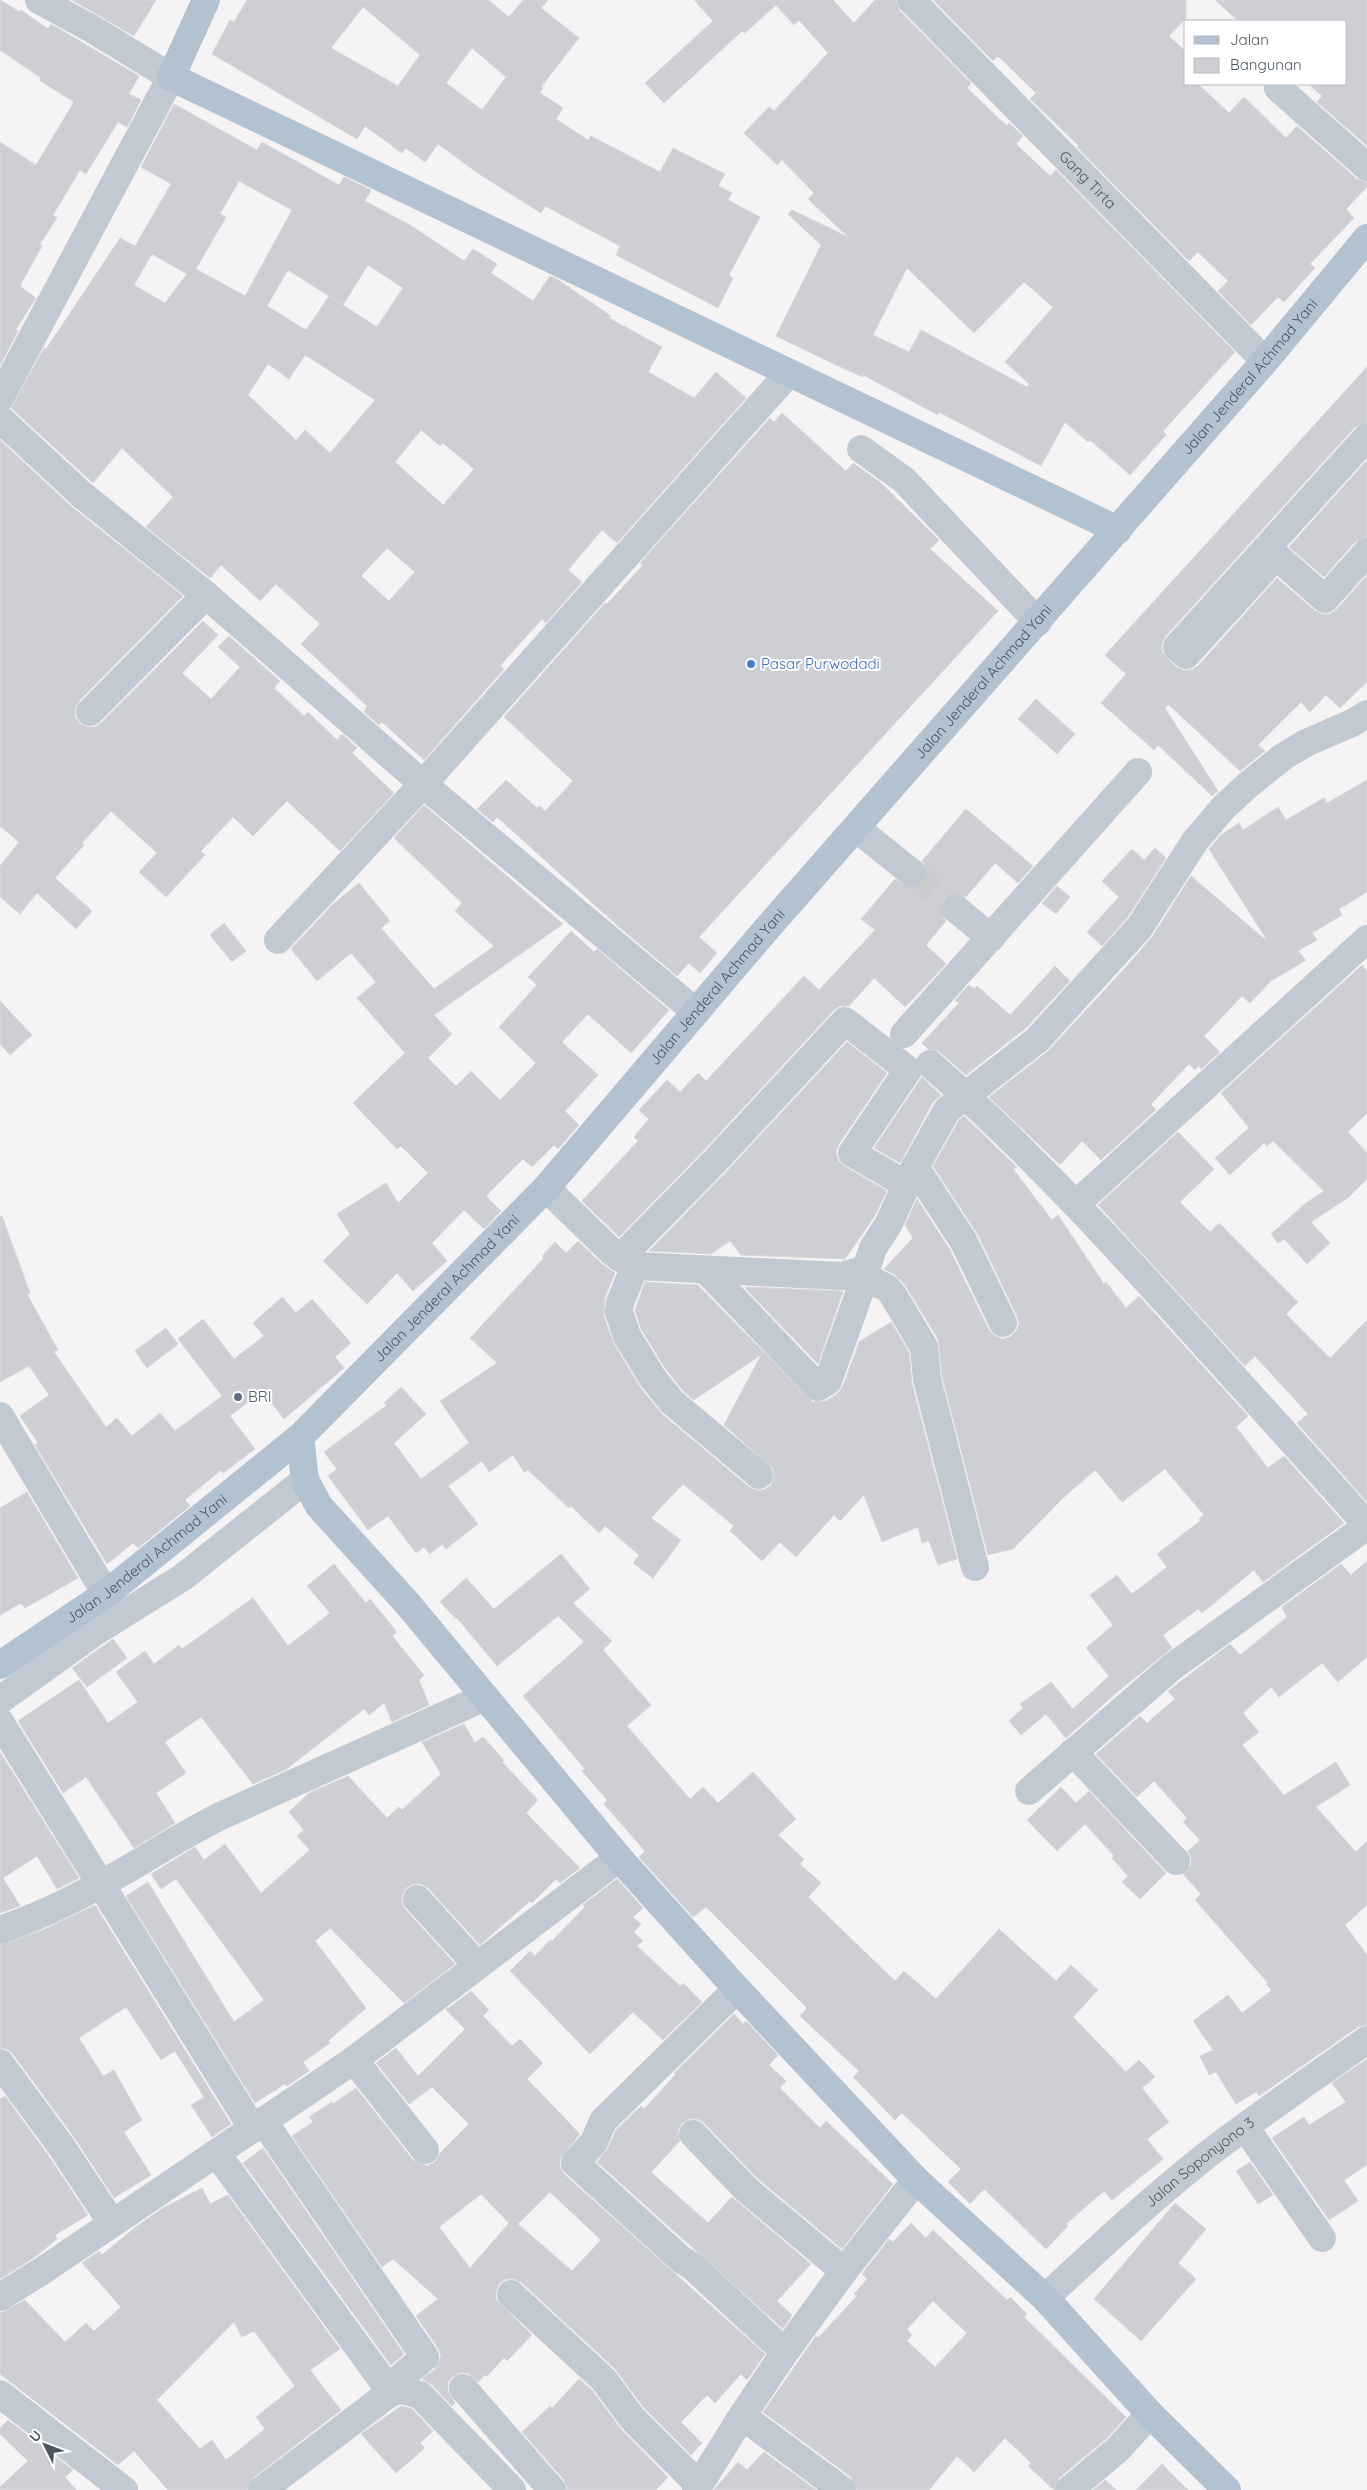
<svg xmlns="http://www.w3.org/2000/svg" width="1367" height="2490" font-family="Quicksand,sans-serif">
	<style>
		.building { fill: #cdcfd5; stroke: #d7d9de; fill-rule: evenodd }
		.lines { fill: none; stroke-linecap: round; stroke-linejoin: round }
		.minor-tunnel { stroke: #caccce; stroke-width: 28; stroke-dasharray: 28 14; stroke-linecap: butt }
		.minor { stroke: #c1cad2; stroke-width: 28 }
		.major { stroke: #b3c2d1; stroke-width: 28 }
		.shop-dot { fill: #3f7fe0; stroke: #fff; stroke-width: 2 }
		.service-dot { fill: #5c6f8a; stroke: #fff; stroke-width: 2 }
		.labels { text-anchor: middle; stroke-width: 4; stroke-linejoin: round; paint-order: stroke }
		.street-label { font-size: 15px; fill: #4a5661; stroke: #fff }
		.shop-label { font-size: 15px; fill: #366cbe; stroke: #fff; text-anchor: start }
		.service-label { font-size: 15px; fill: #4e5e75; stroke: #fff; text-anchor: start }
	</style>
	<rect width="100%" height="100%" fill="#f5f3f3"/>
	<!-- building -->
	<g class="building">
		<polygon points="0,0 20,12 21,10 48,29 51,24 139,76 129,94 141,100 127,127 118,122 86,174 80,170 53,215 57,218 40,244 42,246 20,286 36,298 16,329 18,331 0,365 0,142 36,165 74,102 39,80 41,78 0,50"/>
		<polygon points="72,0 156,0 134,36"/>
		<path d="M247 0H488L509 17 523 0H548L541 8 579 38 541 87 543 88 540 93 563 108 556 119 588 140 591 136 660 172 673 148 725 174 718 186 732 193 728 200 760 217 729 275 733 278 718 308 616 255 620 246 545 206 541 213 479 174 438 144 425 162 406 148 402 153 365 126 357 139 212 54 230 20 234 22ZM363 7 420 55 398 86 331 48ZM472 48 506 77 482 110 446 83Z"/>
		<path d="M694 0H833L854 23 875 0H896L900 11 971 83 967 88 1007 126 1009 123 1023 136 1016 144 1050 176 1056 170 1235 352 1163 431 1166 435 1130 475 1090 440 1088 442 1065 422 1041 466 939 412 938 415 863 375V377L834 364 776 336 821 245 788 214 792 210 848 237 808 199 814 193 782 160 777 165 744 133 769 107 774 111 828 53 799 20 794 25 776 5 745 33 742 31 664 103 645 83 713 21ZM907 268 974 333 1024 282 1053 307 1005 362 1029 384 1027 387 921 330 909 352 873 335Z"/>
		<polygon points="933,0 1186,0 1186,18 1169,36 1186,52 1186,84 1198,84 1229,113 1244,97 1286,138 1297,126 1357,179 1367,182 1367,187 1346,209 1354,218 1310,264 1315,268 1284,302 1278,297 1251,325 1218,291 1228,281 1198,252 1189,261 1077,147 1079,146 1030,99 1036,93 998,56 993,61"/>
		<polygon points="1215,0 1367,0 1367,146 1317,102 1322,96 1309,84 1346,84 1346,21 1238,21"/>
		<path d="M174 104 257 150 262 142 339 185 344 177 371 190 365 201 410 225 464 261 473 249 497 264 491 273 533 301 550 276 557 279 611 316 609 318 662 347 648 372 694 398 716 372 746 398 617 543 602 530 568 570 582 582 546 623 542 619 500 666 504 669 424 760 382 722 379 725 364 712 367 706 301 644 320 624 276 584 260 601 221 565 210 578 146 527 173 497 122 448 93 483 11 408 44 348 46 349 120 238 135 246 171 184 141 167ZM239 181 292 210 245 296 196 269 226 217 220 214ZM152 254 187 274 165 303 134 285ZM368 265 403 288 377 327 329 296 306 330 267 306 288 270 343 305ZM305 355 375 400 330 453 305 430 296 440 248 395 268 364 289 379ZM421 430 440 446 443 443 474 469 443 505 395 462ZM387 548 415 572 389 601 361 576Z"/>
		<polygon points="1367,367 1367,422 1355,427 1165,637 1162,644 1162,652 1176,667 1183,670 1191,670 1198,666 1277,578 1315,611 1322,614 1330,614 1337,609 1367,575 1367,682 1340,708 1326,695 1310,712 1301,702 1258,745 1265,751 1240,771 1169,705 1165,708 1218,791 1212,796 1158,745 1154,750 1101,703 1126,674 1105,655"/>
		<polygon points="782,413 846,471 853,463 880,482 939,540 930,549 998,611 699,937 717,953 700,973 689,963 677,976 618,926 497,817 493,822 477,809 506,780 537,808 540,806 545,811 573,781 504,717 605,603 607,604 643,565 640,563 770,418 774,422"/>
		<polygon points="0,440 71,506 183,596 79,701 75,709 75,717 79,723 87,727 95,727 101,723 203,621 218,635 182,673 211,699 240,667 218,647 229,636 280,681 274,688 304,716 308,712 337,740 342,734 357,748 352,753 394,793 340,851 287,801 253,836 233,817 201,851 205,855 166,897 139,872 157,853 111,811 82,843 84,845 55,878 92,911 76,929 37,893 20,914 0,897 0,866 19,842 0,826"/>
		<polygon points="1367,460 1367,537 1355,542 1324,577 1289,547"/>
		<polygon points="1036,699 1075,734 1057,754 1018,719"/>
		<polygon points="1367,780 1367,892 1339,909 1342,915 1312,933 1317,940 1298,951 1306,960 1271,981 1250,1003 1242,996 1204,1036 1220,1052 1201,1069 1199,1066 1195,1070 1189,1064 1151,1104 1156,1110 1101,1160 1082,1141 1060,1165 989,1097 1048,1051 1126,967 1152,937 1191,876 1268,942 1209,849 1221,835 1239,823 1243,830 1278,807 1286,820 1324,798 1327,803"/>
		<polygon points="424,805 563,924 434,1015 452,1034 428,1058 456,1086 471,1071 500,1100 536,1063 499,1027 537,985 528,977 571,931 594,952 597,949 669,1010 631,1053 588,1014 562,1042 598,1075 565,1111 579,1125 558,1149 554,1145 532,1167 523,1159 486,1196 501,1211 484,1229 464,1210 432,1243 447,1261 413,1291 397,1273 367,1304 323,1261 350,1234 337,1214 386,1183 398,1203 428,1173 401,1146 397,1149 353,1103 405,1053 357,998 376,982 351,953 317,981 291,949 332,905 359,883 390,921 381,928 434,989 494,946 455,911 462,903 394,838"/>
		<polygon points="966,809 1033,866 1018,883 995,863 966,897 958,894 951,894 944,899 941,907 942,915 946,921 926,945 946,964 932,979 905,1007 874,978 849,1006 840,1006 834,1010 707,1147 619,1237 582,1201 638,1141 634,1137 649,1119 639,1110 667,1080 680,1092 698,1073 706,1081 804,976 819,990 875,930 861,919 895,879 910,888 918,887 924,882 927,875 927,868 922,861"/>
		<polygon points="1155,848 1166,858 1127,918 1102,946 1087,932 1119,897 1102,881 1132,849 1144,860"/>
		<polygon points="1057,886 1070,897 1056,914 1042,903"/>
		<polygon points="224,923 246,951 232,962 210,935"/>
		<polygon points="1362,965 1367,971 1367,1113 1348,1132 1367,1153 1367,1179 1349,1197 1311,1222 1330,1243 1307,1264 1284,1239 1278,1243 1271,1234 1306,1203 1324,1191 1273,1141 1267,1146 1264,1143 1230,1175 1215,1158 1249,1128 1221,1093"/>
		<polygon points="1055,966 1070,981 1026,1028 966,1075 940,1052 928,1049 922,1043 959,1003 955,1000 969,985 974,989 977,986 1010,1015"/>
		<polygon points="0,1001 32,1035 10,1055 0,1044"/>
		<polygon points="847,1042 887,1073 839,1144 836,1152 838,1160 844,1166 887,1191 874,1217 845,1259 741,1255 730,1241 711,1254 649,1251 729,1169"/>
		<polygon points="922,1077 941,1095 933,1102 900,1163 874,1148"/>
		<polygon points="964,1116 1017,1167 1013,1169 1052,1220 1058,1215 1104,1284 1106,1282 1126,1308 1139,1296 1248,1416 1236,1427 1268,1468 1284,1456 1344,1523 1263,1582 1254,1570 1202,1613 1198,1609 1163,1635 1172,1648 1116,1693 1066,1738 1046,1714 1021,1735 1009,1721 1023,1708 1020,1704 1051,1682 1073,1709 1109,1676 1086,1648 1113,1625 1090,1595 1117,1575 1132,1594 1167,1567 1157,1554 1200,1521 1199,1519 1204,1515 1165,1469 1122,1502 1095,1470 1062,1499 1013,1549 988,1555 942,1376 938,1339 905,1285 894,1274 884,1269 913,1238 905,1225 917,1199 950,1250 989,1330 995,1336 1002,1339 1010,1337 1016,1331 1019,1324 1017,1316 978,1235 933,1166 959,1120"/>
		<polygon points="1178,1132 1214,1169 1180,1202 1210,1232 1219,1223 1298,1302 1286,1314 1330,1358 1367,1320 1367,1502 1297,1423 1308,1414 1255,1356 1245,1366 1098,1205"/>
		<polygon points="2,1216 30,1293 27,1294 58,1350 54,1352 106,1427 117,1418 132,1436 160,1413 175,1431 222,1396 178,1339 203,1319 234,1359 264,1336 253,1323 282,1297 296,1313 312,1299 351,1343 335,1357 344,1368 284,1419 262,1391 230,1416 255,1449 223,1473 221,1470 185,1500 190,1506 138,1548 133,1543 107,1564 35,1445 38,1443 20,1416 49,1395 29,1366 0,1382 0,1217"/>
		<polygon points="578,1241 601,1263 615,1273 605,1297 604,1317 614,1344 640,1387 662,1414 749,1487 756,1490 764,1490 771,1485 774,1477 773,1469 724,1425 761,1355 694,1400 683,1391 665,1368 641,1329 635,1310 645,1282 698,1285 813,1402 826,1401 837,1394 843,1386 859,1342 891,1322 909,1352 912,1383 957,1559 938,1565 929,1541 922,1543 918,1527 882,1542 864,1495 840,1521 834,1515 796,1557 780,1542 762,1561 730,1531 734,1526 683,1484 651,1518 681,1540 653,1578 633,1563 639,1555 605,1526 599,1533 571,1506 569,1508 528,1470 524,1472 513,1455 489,1472 482,1461 448,1486 478,1524 446,1549 442,1544 430,1554 424,1547 416,1553 388,1516 368,1530 328,1476 337,1469 324,1452 387,1405 384,1403 401,1387 426,1414 394,1443 421,1479 469,1443 440,1401 497,1363 470,1338 544,1258 542,1256 555,1242 566,1253"/>
		<polygon points="746,1287 843,1291 818,1364 745,1288"/>
		<polygon points="166,1328 178,1344 147,1368 135,1351"/>
		<polygon points="27,1492 78,1578 25,1608 21,1603 0,1615 0,1508"/>
		<polygon points="561,1554 590,1589 573,1603 612,1641 603,1650 651,1705 627,1726 690,1799 703,1787 718,1803 753,1772 796,1819 778,1835 804,1859 800,1864 821,1883 808,1897 895,1981 904,1971 936,1999 999,1929 1056,1981 1071,1965 1098,1990 1073,2017 1126,2072 1139,2060 1155,2077 1142,2088 1169,2122 1147,2139 1163,2159 1112,2200 1104,2191 1066,2224 1068,2226 1046,2249 984,2189 970,2204 948,2182 961,2169 902,2113 895,2120 853,2077 859,2071 800,2016 807,2008 706,1907 693,1917 639,1857 645,1851 604,1804 607,1800 582,1771 585,1769 523,1696 584,1642 558,1616 497,1666 457,1618 456,1619 440,1602 466,1578 494,1609"/>
		<polygon points="1367,1561 1367,1657 1338,1682 1322,1663 1279,1697 1271,1687 1243,1713 1259,1732 1242,1745 1284,1795 1336,1762 1350,1785 1316,1807 1356,1852 1367,1841 1367,1905 1345,1925 1367,1955 1367,2025 1358,2027 1259,2096 1256,2092 1236,2104 1216,2072 1209,2075 1200,2056 1213,2050 1193,2021 1228,1995 1242,2013 1272,1990 1266,1984 1268,1983 1195,1900 1201,1894 1183,1874 1191,1865 1191,1858 1188,1851 1200,1840 1183,1822 1187,1818 1154,1781 1137,1797 1096,1754 1140,1716 1147,1723 1175,1699 1168,1691 1230,1644 1240,1655 1287,1617 1282,1607 1341,1564 1351,1575"/>
		<polygon points="334,1564 366,1603 370,1599 397,1632 392,1636 424,1675 419,1680 429,1705 392,1722 384,1703 369,1715 364,1709 285,1770 253,1784 201,1717 165,1742 186,1773 156,1793 175,1823 134,1848 86,1777 63,1793 18,1721 79,1680 108,1723 138,1702 116,1672 145,1651 154,1664 179,1645 182,1649 253,1598 288,1646 330,1613 307,1586"/>
		<polygon points="113,1639 127,1658 87,1687 72,1668"/>
		<polygon points="464,1724 475,1743 483,1737 504,1760 502,1762 538,1800 526,1813 580,1868 560,1883 556,1879 532,1903 530,1901 480,1945 428,1888 421,1884 414,1884 407,1887 402,1895 402,1902 405,1909 455,1964 404,2003 330,1928 315,1941 366,2008 328,2041 330,2043 303,2062 309,2071 287,2086 285,2084 255,2103 126,1896 148,1882 234,2022 264,2000 176,1879 161,1889 151,1874 195,1847 204,1860 225,1844 261,1893 310,1850 297,1836 304,1830 289,1812 309,1793 348,1776 387,1818 399,1807 402,1810 441,1774 422,1742"/>
		<polygon points="0,1752 79,1878 57,1889 37,1856 3,1878 20,1906 0,1913"/>
		<polygon points="1061,1787 1076,1803 1089,1791 1166,1873 1140,1899 1122,1882 1128,1876 1112,1858 1114,1856 1085,1824 1057,1851 1027,1820"/>
		<polygon points="617,1879 643,1908 633,1917 641,1924 634,1932 643,1941 637,1946 680,1986 683,1983 702,2002 663,2040 633,2012 590,2054 510,1971 530,1951 535,1956 550,1940 552,1941 585,1907 583,1905"/>
		<polygon points="95,1905 231,2124 212,2137 191,2105 204,2097 175,2051 161,2060 126,2007 79,2038 103,2076 114,2070 142,2120 124,2132 151,2175 114,2198 74,2137 13,2054 7,2049 0,2048 0,1945 45,1929"/>
		<path d="M471 1991 489 2010 483 2016 512 2046 520 2039 543 2063 527 2079 580 2134 560 2159V2167L564 2174 765 2354 747 2380 741 2374 715 2403 707 2395 681 2422 702 2443 691 2455 644 2408 615 2369 522 2283 514 2279H506L499 2284 496 2291V2299L532 2335 507 2361 504 2358 487 2376 485 2375 478 2382 468 2373H460L452 2377 448 2382V2391L455 2403 452 2406 431 2384 422 2379 435 2369 441 2356 438 2348 416 2316 438 2299 393 2259 382 2267 292 2136 313 2122 309 2117 332 2102 333 2104 356 2088 413 2160 427 2166 435 2162 440 2153 469 2124 432 2087 409 2104 376 2063 396 2048 418 2076 465 2029 446 2010ZM550 2192 601 2240 572 2271 518 2224ZM481 2194 509 2223 470 2268 439 2227Z"/>
		<polygon points="734,2014 743,2024 746,2021 778,2055 769,2065 786,2081 780,2088 820,2128 826,2121 893,2184 842,2249 757,2178 704,2123 698,2119 690,2119 682,2123 678,2130 680,2141 651,2172 708,2223 732,2197 811,2264 777,2301 792,2315 783,2329 597,2162 608,2148 616,2130 641,2106 644,2109 676,2074 674,2073"/>
		<polygon points="1367,2059 1367,2165 1344,2180 1358,2201 1329,2220 1272,2138 1304,2117 1309,2125 1346,2102 1332,2083"/>
		<polygon points="5,2096 48,2155 88,2215 55,2235 57,2239 35,2257 0,2279 0,2099"/>
		<polygon points="263,2148 404,2354 391,2365 243,2163"/>
		<polygon points="1250,2162 1273,2195 1258,2204 1236,2171"/>
		<path d="M202 2188 210 2204 228 2195 340 2349 310 2370 341 2410 253 2478 247 2490H168L134 2451 118 2465 0 2374V2313L25 2300 65 2342 86 2323 94 2331 121 2307 82 2263 99 2251 102 2255 137 2226 163 2208ZM234 2322 242 2337 254 2331 295 2386 256 2417 265 2429 226 2460 212 2440 200 2449 157 2400Z"/>
		<polygon points="1175,2203 1206,2229 1178,2263 1196,2279 1141,2341 1094,2299"/>
		<path d="M911 2223 926 2238 933 2230 1007 2300 1010 2297 1027 2314 1024 2317 1126 2417 1106 2439 1059 2478 1054 2490 1028 2466 1031 2463 1005 2438 974 2472 957 2456 929 2490H857L851 2477 763 2412 816 2336 818 2338 857 2296 854 2294 867 2279 862 2274 889 2239 893 2242ZM933 2301 967 2333 935 2367 907 2341 912 2335 907 2329Z"/>
		<polygon points="579,2379 592,2390 621,2429 668,2477 656,2490 567,2490 564,2480 522,2432 550,2406 552,2408"/>
		<polygon points="401,2406 412,2409 433,2431 420,2443 425,2448 396,2473 361,2434"/>
		<polygon points="8,2420 73,2470 65,2477 76,2490 0,2490 0,2487 28,2461 0,2434 0,2428"/>
		<polygon points="764,2452 816,2490 714,2490 738,2462 747,2470"/>
		<polygon points="1162,2464 1188,2490 1136,2490"/>
		<polygon points="1105,2480 1116,2490 1093,2490"/>
	</g>
	<g class="lines">
		<!-- minor-tunnel -->
		<polyline class="minor-tunnel" points="912,873 956,909"/>
		<!-- minor -->
		<g class="minor">
			<path id="s1" d="M911 0 1265 361"/>
			<polyline points="1278,88 1367,167"/>
			<polyline points="0,398 171,77 92,29 39,0"/>
			<polyline points="0,419 81,494 206,595 423,784 696,1012"/>
			<polyline points="861,449 904,480 1038,622"/>
			<polyline points="1267,548 1325,599 1367,552"/>
			<polyline points="1276,556 1186,655 1177,647 1367,437"/>
			<polyline points="90,712 206,595"/>
			<polyline points="856,828 912,873"/>
			<polyline points="956,909 991,938"/>
			<polyline points="278,940 423,784 789,373"/>
			<polyline points="904,1034 1138,772"/>
			<path d="M930 1064C1042 1162 1141 1274 1241 1385 1283 1431 1325 1478 1367 1525"/>
			<polyline points="915,1167 964,1242 1003,1323"/>
			<polyline points="546,1188 612,1252 635,1266 842,1276 866,1269 873,1248 888,1225 915,1167 947,1110 1037,1040 1139,928 1195,841 1224,807 1249,784 1284,756 1306,743 1352,723 1367,714"/>
			<polyline points="1076,1204 1367,939"/>
			<polyline points="620,1258 718,1158 845,1021 908,1070 852,1153 907,1185"/>
			<polyline points="635,1266 620,1303 619,1312 627,1336 652,1377 672,1402 759,1475"/>
			<polyline points="866,1269 865,1277 887,1288 893,1295 924,1347 927,1379 975,1567"/>
			<polyline points="707,1271 818,1387 828,1381 865,1277"/>
			<polyline points="0,1416 106,1594"/>
			<polyline points="0,1700 92,1634 183,1577 305,1480"/>
			<polyline points="0,1722 253,2129"/>
			<polyline points="1073,1752 1176,1861"/>
			<polyline points="1029,1791 1172,1667 1367,1526"/>
			<polyline points="417,1899 477,1965"/>
			<path d="M0 1930C35 1918 69 1902 101 1884 143 1862 182 1834 225 1814L485 1697"/>
			<polyline points="737,1989 603,2121 594,2142 575,2163 682,2260 692,2266 785,2352"/>
			<polyline points="354,2060 425,2150"/>
			<polyline points="0,2063 61,2146 112,2223"/>
			<polyline points="1245,2127 1322,2238"/>
			<polyline points="693,2134 746,2189 844,2271"/>
			<polyline points="217,2154 388,2388"/>
			<polyline points="511,2294 604,2380 632,2418 699,2485"/>
			<polyline points="0,2297 42,2271 354,2060 619,1858"/>
			<path id="s2" d="M1045 2298C1098 2249 1150 2200 1207 2155 1259 2115 1313 2078 1367 2040"/>
			<polyline points="463,2388 552,2490"/>
			<polyline points="391,2392 402,2390 420,2395 512,2490"/>
			<polyline points="0,2394 124,2490"/>
			<polyline points="742,2416 842,2490"/>
			<polyline points="262,2490 391,2392 388,2388 425,2357 264,2122"/>
			<polyline points="696,2490 742,2416 785,2352 844,2271 916,2180"/>
			<polyline points="1069,2490 1117,2450 1150,2414"/>
		</g>
		<!-- major -->
		<g class="major">
			<polyline points="206,0 171,77 1118,530"/>
			<polyline points="300,1437 305,1480 319,1506 407,1603 619,1858 737,1989 916,2180 1045,2298 1150,2414 1227,2490"/>
			<path id="s3" d="M0 1665 106 1594 300 1437 546 1188 764 932 1265 361 1367 238"/>
		</g>
	</g>
	<!-- markers -->
	<circle class="shop-dot" cx="751" cy="664" r="5"/>
	<circle class="service-dot" cx="238" cy="1397" r="5"/>
	<g class="labels">
		<!-- street labels -->
		<g class="street-label">
			<text dy="5" stroke="none"><textPath href="#s1" startOffset="252">Gang Tirta</textPath></text>
			<text dy="5" stroke="none"><textPath href="#s3" startOffset="1801">Jalan Jenderal Achmad Yani</textPath></text>
			<text dy="5" stroke="none"><textPath href="#s3" startOffset="1396">Jalan Jenderal Achmad Yani</textPath></text>
			<text dy="5" stroke="none"><textPath href="#s3" startOffset="991">Jalan Jenderal Achmad Yani</textPath></text>
			<text dy="5" stroke="none"><textPath href="#s3" startOffset="586">Jalan Jenderal Achmad Yani</textPath></text>
			<text dy="5" stroke="none"><textPath href="#s3" startOffset="181">Jalan Jenderal Achmad Yani</textPath></text>
			<text dy="5" stroke="none"><textPath href="#s2" startOffset="206">Jalan Soponyono 3</textPath></text>
		</g>
		<!-- shop labels -->
		<g class="shop-label">
			<text x="761" y="669">Pasar Purwodadi</text>
		</g>
		<!-- service labels -->
		<g class="service-label">
			<text x="248" y="1402">BRI</text>
		</g>
	</g>
	<!-- legend -->
	<rect x="1184" y="20" width="162" height="65" fill="#ffffff" stroke="#b7bbc0"/>
	<rect x="1194" y="36" width="25" height="8" fill="#b3c2d1" stroke="#b7bbc0"/>
	<text x="1230" y="45" font-size="15" fill="#4a5661">Jalan</text>
	<rect x="1194" y="58" width="25" height="15" fill="#cdcfd5" stroke="#b7bbc0"/>
	<text x="1230" y="70" font-size="15" fill="#4a5661">Bangunan</text>
	<!-- north arrow -->
	<g transform="translate(45 2445) rotate(312)" stroke="#ffffff" stroke-width="4" paint-order="stroke">
	<path d="M0-4L9 19L0 12L-9 19Z" fill="#4a5661"/>
	<text y="-8" font-size="14" font-weight="bold" text-anchor="middle" fill="#4a5661">U</text>
	</g>
</svg>
